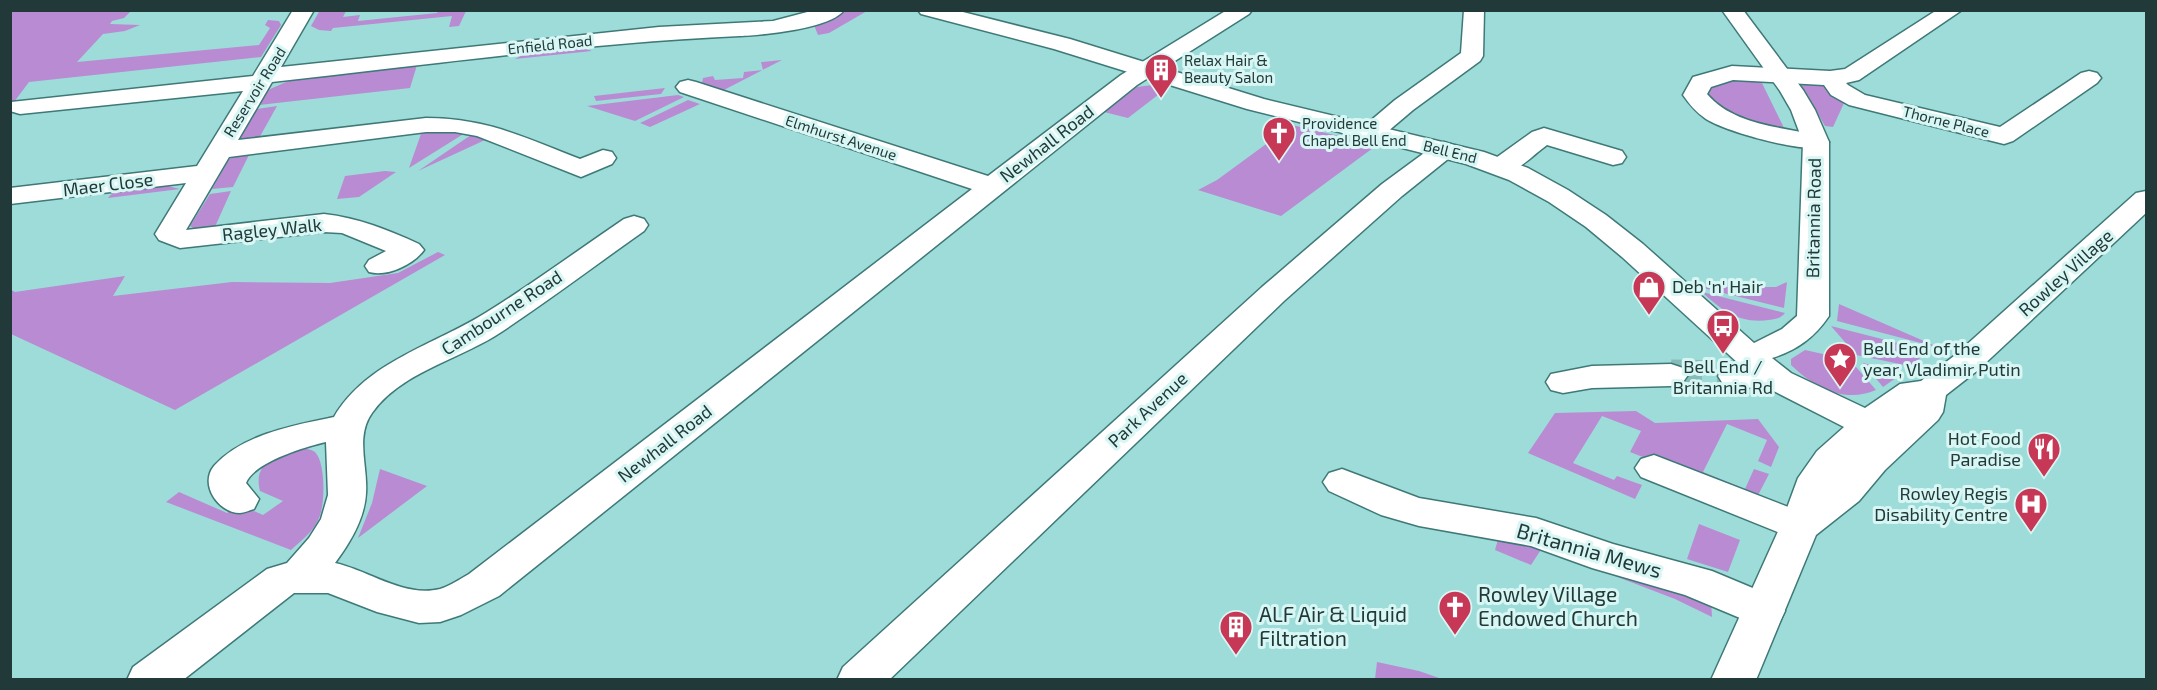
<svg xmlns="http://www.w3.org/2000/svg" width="2157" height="690" font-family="'Exo 2',sans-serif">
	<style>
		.green { fill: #b98bd3 }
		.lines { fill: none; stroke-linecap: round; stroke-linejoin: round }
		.street-tunnel { stroke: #85bcb9; stroke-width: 31; stroke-dasharray: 31 15; stroke-linecap: butt }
		.street-casing { stroke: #3e7977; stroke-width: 3 }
		.secondary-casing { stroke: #3e7977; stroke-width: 3 }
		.street { fill: #fff; fill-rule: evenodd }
		.secondary { fill: #fff; fill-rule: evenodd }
		.labels { text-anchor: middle; stroke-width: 6; stroke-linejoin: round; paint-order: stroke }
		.far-street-label { font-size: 15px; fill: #213a39; stroke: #d8f6f4 }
		.far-poi-label { font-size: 15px; fill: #213a39; stroke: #d8f6f4; text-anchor: start }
		.street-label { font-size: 18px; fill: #213a39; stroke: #d8f6f4 }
		.poi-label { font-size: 18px; fill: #213a39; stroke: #d8f6f4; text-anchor: start }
		.near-street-label { font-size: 21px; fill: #213a39; stroke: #d8f6f4 }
		.near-poi-label { font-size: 21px; fill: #213a39; stroke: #d8f6f4; text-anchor: start }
	</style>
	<rect width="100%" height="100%" fill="#9edcd9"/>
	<!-- green -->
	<g class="green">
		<polygon points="320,10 346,11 343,17 360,15 358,21 437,13 438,11 466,11 459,26 449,27 452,16 333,28 331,31 319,30 311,26"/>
		<polygon points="11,11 131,11 124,18 112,21 110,24 140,25 125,31 103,34 77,62 259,45 270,28 265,25 268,20 279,21 281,25 261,57 29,82 11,106"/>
		<polygon points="844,11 867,11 829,33 818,35 814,25"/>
		<polygon points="580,47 592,51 515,59 526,53"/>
		<polygon points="782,60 720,92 702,83 703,78 713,76 715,80 743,78 744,72 763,70 761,62"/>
		<polygon points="417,65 410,88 259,105 268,90 295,78"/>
		<polygon points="1759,77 1786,132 1713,109 1704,87 1717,81"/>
		<polygon points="1820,82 1844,99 1844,103 1833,127 1825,126 1800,83"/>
		<polygon points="1152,85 1167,88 1128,118 1104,112 1137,87"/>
		<polygon points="665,88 661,94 596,101 594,96"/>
		<polygon points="678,95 684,97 635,121 587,106"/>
		<polygon points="688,100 700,104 650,127 640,123"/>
		<polygon points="277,106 258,140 243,141 238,139 257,109"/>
		<polygon points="1292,125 1377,145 1281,216 1198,190 1217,180"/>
		<polygon points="438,129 465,133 409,168 422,131"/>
		<polygon points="471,135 485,140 418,171"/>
		<polygon points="251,151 233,187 212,189 229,159"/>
		<polygon points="385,171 396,172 359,197 337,199 345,176"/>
		<path d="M164 185 180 189 108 198C119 183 147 186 164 185Z"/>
		<polygon points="231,191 214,229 198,231 190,226 210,194"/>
		<polygon points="438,252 445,255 175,410 11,334 11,290 15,292 125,276 113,296 232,282 330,283 398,273"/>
		<polygon points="1787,282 1784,308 1699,287 1776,287"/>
		<path d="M1702 292 1785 313C1781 318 1776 319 1769 320 1740 324 1722 311 1702 292Z"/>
		<polygon points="1839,304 1940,348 1837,321"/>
		<polygon points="1831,326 1929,351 1910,366 1856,355"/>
		<path d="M1805 350 1850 360 1876 390C1844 404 1814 387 1791 365V359Z"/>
		<polygon points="1863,363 1903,373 1883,387"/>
		<polygon points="1636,411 1655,423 1758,419 1779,447 1771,467 1758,461 1767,440 1727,424 1703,472 1745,489 1754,469 1769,474 1755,501 1630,452 1641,431 1602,416 1573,463 1614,480 1617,476 1642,485 1635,499 1528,453 1555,413"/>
		<path d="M302 448C306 449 311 449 315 452 326 463 325 505 319 518 314 531 301 541 291 550L166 502 179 492 227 513 240 505 263 515 283 501 260 491C252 460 280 456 302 448Z"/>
		<polygon points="380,469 427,486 358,538 372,503"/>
		<polygon points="1699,524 1740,540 1728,572 1687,559"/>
		<path d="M1499 536C1532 544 1564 556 1596 565 1635 576 1673 585 1711 600L1712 617 1675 599 1542 548 1531 565 1495 550Z"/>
		<polygon points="1377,662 1419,671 1442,679 1375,679"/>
	</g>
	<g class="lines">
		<!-- street-tunnel -->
		<polyline class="street-tunnel" points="1671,375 1735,376"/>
		<!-- street casing -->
		<g class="street-casing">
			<g id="street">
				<path d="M293 10H314L281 67 659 27 773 21 815 10H844C831 29 762 35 740 36 583 43 428 65 272 82L238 140 426 118C487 118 525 138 580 159L603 150 612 152 616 158 612 164 581 177 477 136 455 132H426L229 157 186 230 324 214C359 218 388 230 419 244L424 250C413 265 387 277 369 272L365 266 369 260 386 251 342 233 324 232 180 248 159 240 155 234 186 183 10 204V188L197 166 243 91 20 114 10 111 11 102 253 76Z"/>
				<path d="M1227 10H1252L1249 14 1137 85 499 596 461 615 440 622 419 623 377 612 328 593H294L183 680H127L133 667 267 569 287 563 309 538 321 519 328 495 326 442C305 447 254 462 246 483L259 499 254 509C250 510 244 513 240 513 218 513 199 484 214 466 243 434 295 425 334 417 367 361 435 345 487 312 534 283 578 250 624 219L634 216 644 219 648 225 644 231C594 266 546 303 495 336 456 360 399 374 372 413 355 437 368 466 366 493 365 518 350 543 335 563 368 570 404 598 440 589 450 586 460 579 469 574L972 189 680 92 676 87 680 82 688 80 696 82 988 176 1121 75Z"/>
				<polygon points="1464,10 1484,10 1483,56 1480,61 1413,110 1380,138 1371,141 1362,138 1358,133 1362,128 1395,100 1461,53"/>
				<path d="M1937 10H1962L1859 80 1846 83 1848 85 1865 95 2000 127 2081 73 2089 71 2097 73 2101 78 2097 83 2013 141 2004 144 1849 105 1831 95 1824 85 1733 80 1711 87 1707 94C1735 127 1787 127 1825 137L1829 142 1825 147C1802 153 1727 132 1706 119 1696 112 1690 105 1683 95L1693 77 1732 66 1830 71 1845 69Z"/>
				<path d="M1544 128 1622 151 1626 157 1622 163 1613 165 1547 145C1530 157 1515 177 1493 172L1489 166 1493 160 1532 132Z"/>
				<polygon points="1444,142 1453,145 1457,150 1453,155 1402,196 1284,301 889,680 837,680 843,667 1262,287 1382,184 1435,145"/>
				<polygon points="1671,364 1683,368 1688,375 1683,382 1671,386 1592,388 1563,393 1551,390 1546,382 1551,374 1592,366"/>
				<path d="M1735 365H1772L1784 368 1789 376 1784 384C1765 389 1742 389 1723 384L1718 376 1723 368Z"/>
				<polygon points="1654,455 1814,517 1820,527 1814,537 1800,541 1641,477 1635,468 1641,459"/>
				<polygon points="1342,469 1419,498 1536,518 1613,544 1712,571 1779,599 1785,611 1779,623 1764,628 1685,595 1592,568 1531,546 1419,526 1381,515 1329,491 1323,482 1329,473"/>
			</g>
		</g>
		<!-- secondary casing -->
		<g class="secondary-casing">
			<path id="secondary" d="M918 10H955L1070 39 1264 99 1484 152 1528 168 1568 190 1606 215 1643 244 1754 343 1782 329 1797 316 1803 142 1791 110 1780 91 1722 10H1743L1803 90 1815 110 1829 142V316C1814 338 1797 350 1772 358L1791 373 1865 408 1900 384 1921 381 1954 356 2136 193 2146 191V213L1978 370 1946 395 1943 412 1938 420 1885 470 1859 501 1816 535 1756 680H1711L1780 527 1798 478 1817 451 1844 427 1762 385 1622 257 1586 227 1549 202 1509 180 1466 164 1247 109 1054 49 921 14Z"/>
		</g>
		<!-- street -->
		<use href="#street" class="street"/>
		<!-- secondary -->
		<use href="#secondary" class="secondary"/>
	</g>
	<!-- icons -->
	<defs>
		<g id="building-pin" transform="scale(1.725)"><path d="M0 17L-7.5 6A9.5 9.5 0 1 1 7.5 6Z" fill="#c73756" stroke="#d8f6f4"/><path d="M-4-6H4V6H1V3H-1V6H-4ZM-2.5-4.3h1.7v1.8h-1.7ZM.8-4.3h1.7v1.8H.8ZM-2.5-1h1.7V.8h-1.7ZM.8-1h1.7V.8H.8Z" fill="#fff"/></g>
		<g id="church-pin" transform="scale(1.725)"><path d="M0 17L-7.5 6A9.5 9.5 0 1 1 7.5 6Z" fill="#c73756" stroke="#d8f6f4"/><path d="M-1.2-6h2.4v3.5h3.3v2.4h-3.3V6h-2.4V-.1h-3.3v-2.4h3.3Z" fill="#fff"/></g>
		<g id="shop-pin" transform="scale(1.725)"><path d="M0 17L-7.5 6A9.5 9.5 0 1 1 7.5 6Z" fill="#c73756" stroke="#d8f6f4"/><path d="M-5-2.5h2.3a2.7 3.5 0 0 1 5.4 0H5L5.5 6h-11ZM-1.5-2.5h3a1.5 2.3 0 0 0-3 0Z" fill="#fff"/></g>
		<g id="bus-pin" transform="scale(1.725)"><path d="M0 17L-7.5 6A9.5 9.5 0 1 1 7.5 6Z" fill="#c73756" stroke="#d8f6f4"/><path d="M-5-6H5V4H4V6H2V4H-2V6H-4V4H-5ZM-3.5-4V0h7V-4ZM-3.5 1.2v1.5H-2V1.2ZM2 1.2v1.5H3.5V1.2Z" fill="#fff"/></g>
		<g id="sight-pin" transform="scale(1.725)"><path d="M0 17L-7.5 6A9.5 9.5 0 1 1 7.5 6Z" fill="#c73756" stroke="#d8f6f4"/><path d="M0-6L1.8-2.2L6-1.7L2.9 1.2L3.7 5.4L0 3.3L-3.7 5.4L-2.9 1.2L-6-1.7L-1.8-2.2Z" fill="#fff"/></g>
		<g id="restaurant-pin" transform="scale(1.725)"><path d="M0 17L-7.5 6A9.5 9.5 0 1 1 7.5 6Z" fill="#c73756" stroke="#d8f6f4"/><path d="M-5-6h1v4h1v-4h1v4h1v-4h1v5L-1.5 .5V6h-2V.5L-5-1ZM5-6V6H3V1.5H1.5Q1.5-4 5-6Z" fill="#fff"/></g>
		<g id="hospital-pin" transform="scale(1.725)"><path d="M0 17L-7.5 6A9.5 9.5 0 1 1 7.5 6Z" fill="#c73756" stroke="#d8f6f4"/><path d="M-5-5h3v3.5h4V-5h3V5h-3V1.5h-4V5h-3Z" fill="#fff"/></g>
	</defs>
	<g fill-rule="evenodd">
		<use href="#building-pin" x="1161" y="70"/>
		<use href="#church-pin" x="1279" y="133"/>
		<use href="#shop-pin" x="1649" y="287"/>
		<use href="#bus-pin" x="1723" y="326"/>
		<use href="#sight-pin" x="1840" y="359"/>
		<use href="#restaurant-pin" x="2044" y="449"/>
		<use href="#hospital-pin" x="2031" y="504"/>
		<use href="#church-pin" x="1455" y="607"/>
		<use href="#building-pin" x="1236" y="627"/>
	</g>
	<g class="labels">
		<!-- far-street labels -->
		<g class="far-street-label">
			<text transform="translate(550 45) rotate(-6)" y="5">Enfield Road</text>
			<text transform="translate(255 92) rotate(-58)" y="5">Reservoir Road</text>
			<text transform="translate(1946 122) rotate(14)" y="5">Thorne Place</text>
			<text transform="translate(841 138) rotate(18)" y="5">Elmhurst Avenue</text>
			<text transform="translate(1450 152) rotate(14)" y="5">Bell End</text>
		</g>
		<!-- far-poi labels -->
		<g class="far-poi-label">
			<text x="1184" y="66">Relax Hair &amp;<tspan x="1184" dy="17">Beauty Salon</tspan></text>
			<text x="1302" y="129">Providence<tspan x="1302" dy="17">Chapel Bell End</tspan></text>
		</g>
		<!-- street labels -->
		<g class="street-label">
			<text transform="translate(1047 144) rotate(-38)" y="6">Newhall Road</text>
			<text transform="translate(108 185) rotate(-7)" y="6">Maer Close</text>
			<text transform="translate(1814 218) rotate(-89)" y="6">Britannia Road</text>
			<text transform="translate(272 230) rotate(-6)" y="6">Ragley Walk</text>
			<text transform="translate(2066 273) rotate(-42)" y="6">Rowley Village</text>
			<text transform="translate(502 313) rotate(-33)" y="6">Cambourne Road</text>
			<text transform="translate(1148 410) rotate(-43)" y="6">Park Avenue</text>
			<text transform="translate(665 444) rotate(-38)" y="6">Newhall Road</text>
		</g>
		<!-- poi labels -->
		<g class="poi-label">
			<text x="1672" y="293">Deb 'n' Hair</text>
			<text x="1863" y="355">Bell End of the<tspan x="1863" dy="21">year, Vladimir Putin</tspan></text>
			<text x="1723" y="373" text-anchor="middle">Bell End /<tspan x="1723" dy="21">Britannia Rd</tspan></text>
			<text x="2021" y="445" text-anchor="end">Hot Food<tspan x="2021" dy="21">Paradise</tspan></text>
			<text x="2008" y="500" text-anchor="end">Rowley Regis<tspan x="2008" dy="21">Disability Centre</tspan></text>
		</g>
		<!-- near-street labels -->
		<g class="near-street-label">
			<text transform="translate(1589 551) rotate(16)" y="7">Britannia Mews</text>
		</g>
		<!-- near-poi labels -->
		<g class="near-poi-label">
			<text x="1478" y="602">Rowley Village<tspan x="1478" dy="24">Endowed Church</tspan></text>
			<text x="1259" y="622">ALF Air &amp; Liquid<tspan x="1259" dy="24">Filtration</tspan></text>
		</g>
	</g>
	<!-- border -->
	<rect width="2157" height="690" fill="none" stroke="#213a39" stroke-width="24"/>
</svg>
